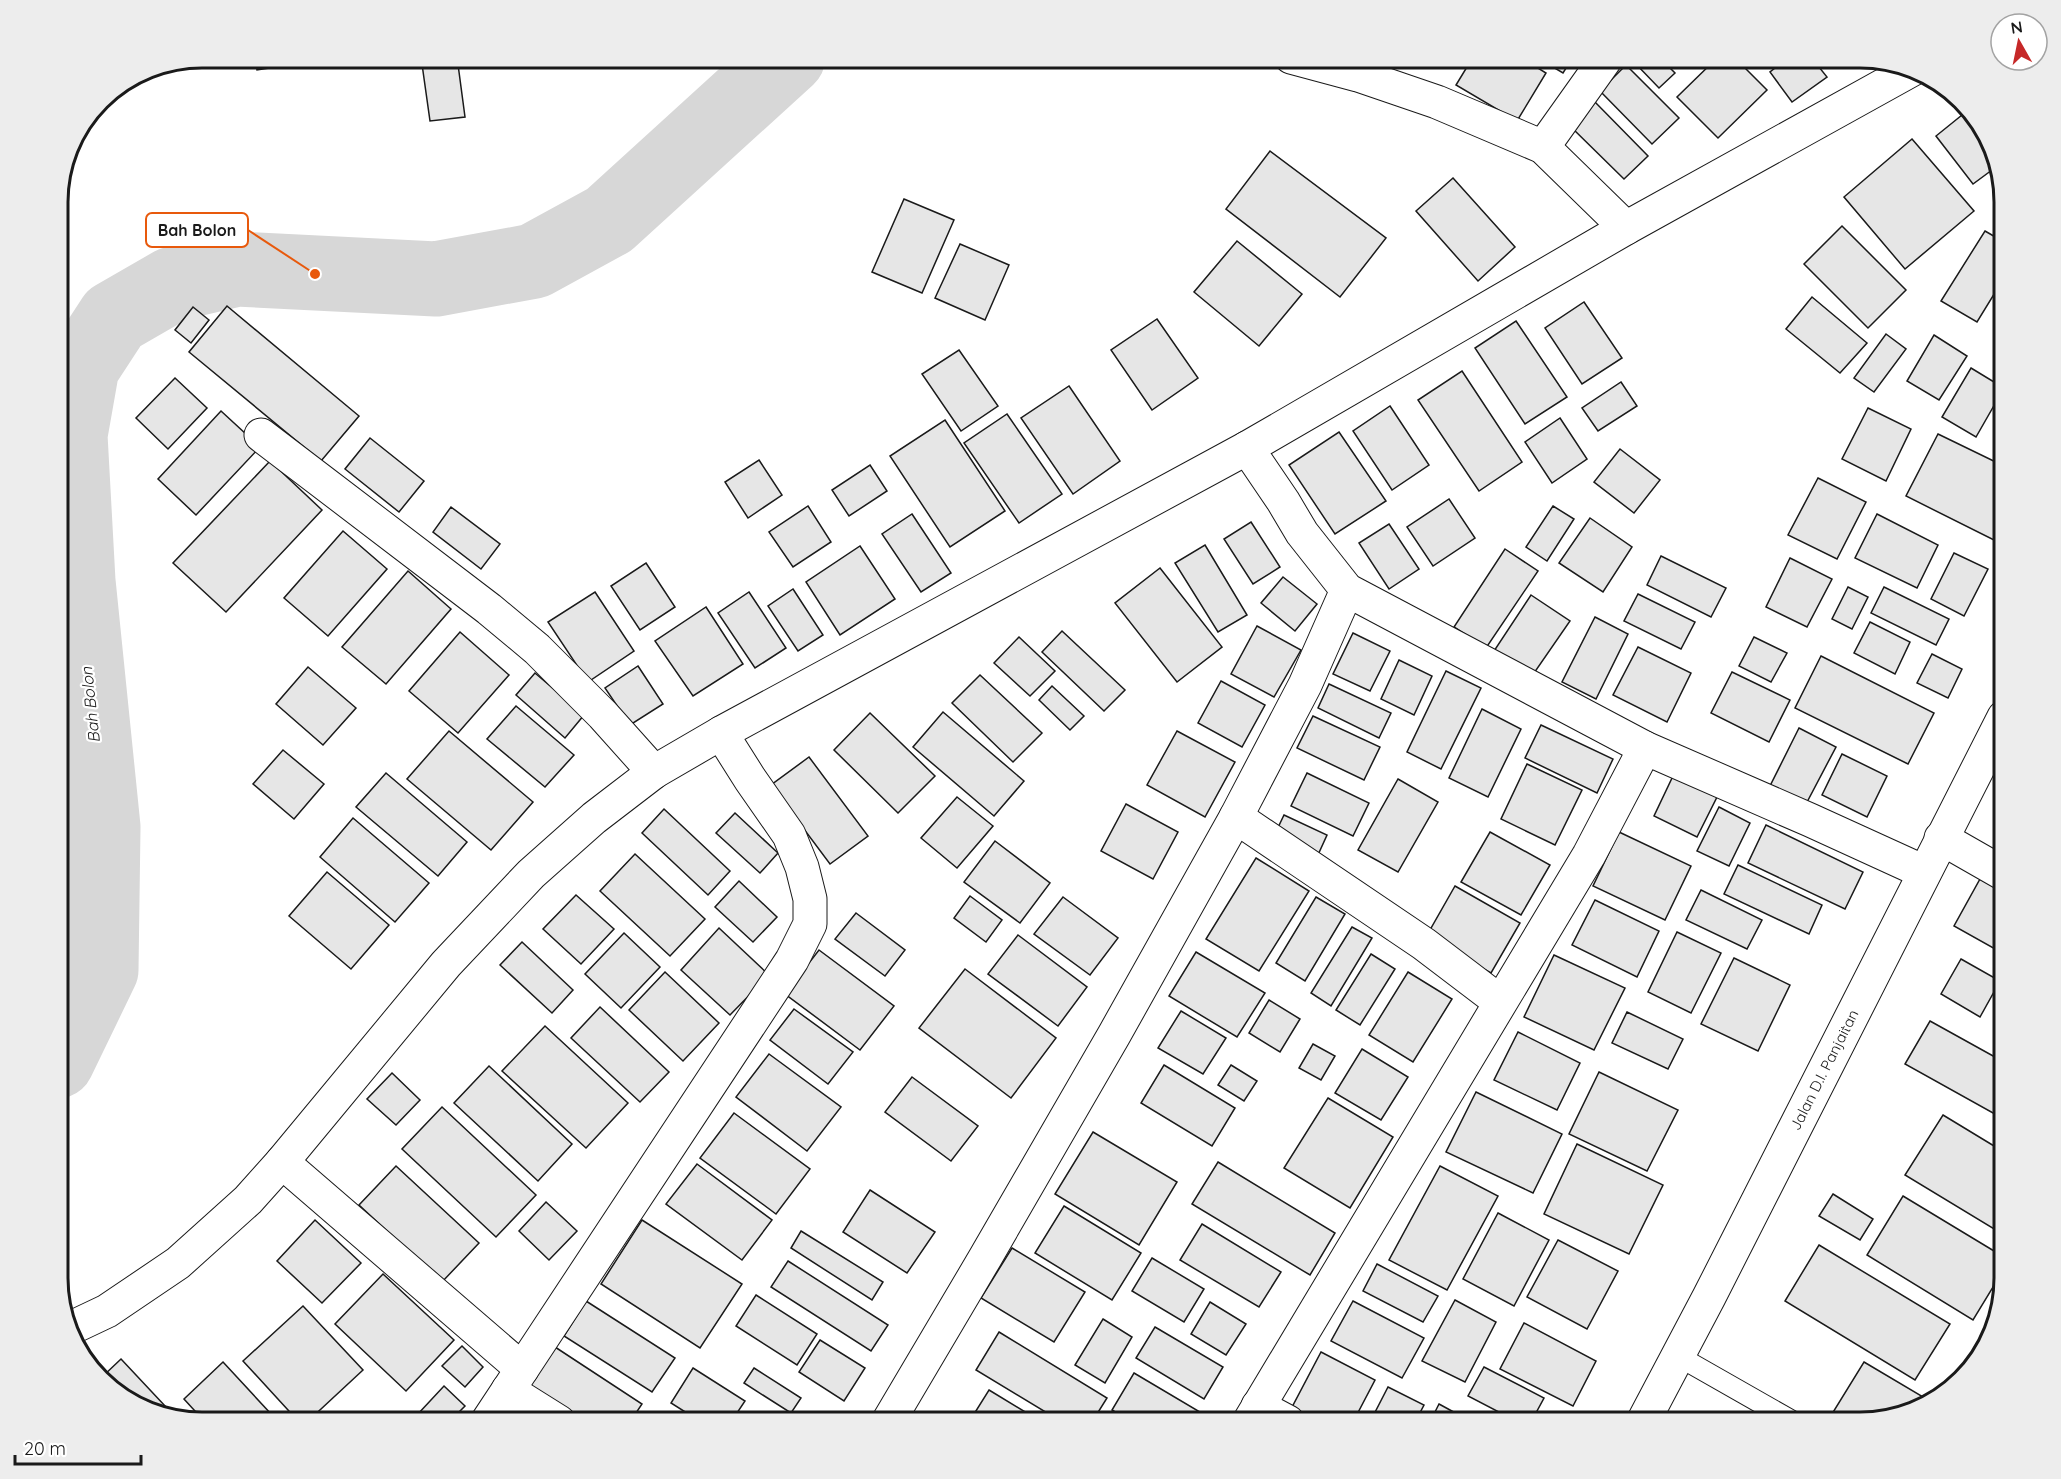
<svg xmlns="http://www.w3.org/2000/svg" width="2061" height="1479" font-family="Quicksand,sans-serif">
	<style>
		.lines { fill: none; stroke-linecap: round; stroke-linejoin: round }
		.river { stroke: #d7d7d7; stroke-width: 75 }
		.building { fill: #e6e6e6; stroke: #1a1a1a; stroke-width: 1.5 }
		.service-casing { stroke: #1a1a1a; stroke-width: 22 }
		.minor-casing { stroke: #1a1a1a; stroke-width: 35 }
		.primary-casing { stroke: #1a1a1a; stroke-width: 35 }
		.service { stroke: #fff; stroke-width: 20 }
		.minor { stroke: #fff; stroke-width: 33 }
		.primary { stroke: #fff; stroke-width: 33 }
		.labels { text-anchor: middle; stroke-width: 4.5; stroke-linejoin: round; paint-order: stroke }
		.street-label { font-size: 15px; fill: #1a1a1a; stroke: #fff }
		.water-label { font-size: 16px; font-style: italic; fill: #1a1a1a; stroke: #fff }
		.rim { fill: none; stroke: #1a1a1a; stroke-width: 3 }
		.leader { fill: none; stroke: #e8590c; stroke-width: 2 }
		.callout-dot { fill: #e8590c; stroke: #fff; stroke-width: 2 }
		.callout { fill: #fff; stroke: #e8590c; stroke-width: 2 }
		.callout-label { font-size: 16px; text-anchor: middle; font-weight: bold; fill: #1a1a1a }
	</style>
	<rect width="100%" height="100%" fill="#fff"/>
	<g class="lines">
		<!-- river -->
		<polyline class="river" points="57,1061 101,970 103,827 78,581 70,435 82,367 114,318 173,284 237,269 436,279 534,261 609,220 788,57"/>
	</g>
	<!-- building -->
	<g class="building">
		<polygon points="255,57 309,57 309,62 257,70"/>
		<polygon points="421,57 457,57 465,117 430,121"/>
		<polygon points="1473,57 1520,57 1546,73 1517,121 1456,85"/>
		<polygon points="1536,57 1573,57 1563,73"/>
		<polygon points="1639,57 1659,57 1675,73 1659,88 1634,62"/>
		<polygon points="1718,57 1734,57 1767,90 1718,138 1677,97"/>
		<polygon points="1789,57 1811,57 1827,77 1792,102 1770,72"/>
		<polygon points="1626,65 1679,118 1652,144 1600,91"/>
		<polygon points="1594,101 1648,156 1624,179 1569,125"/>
		<polygon points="1967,111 1989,138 1996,167 1973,184 1936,136"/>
		<polygon points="1912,139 1974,211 1905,269 1844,197"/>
		<polygon points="1270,151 1386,238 1340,297 1226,209"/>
		<polygon points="1453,178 1515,247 1478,281 1416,211"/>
		<polygon points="904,199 954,220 922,293 872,272"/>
		<polygon points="1842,226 1906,290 1868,328 1804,264"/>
		<polygon points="1985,231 2004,242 2004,278 1977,322 1941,301"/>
		<polygon points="1237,241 1302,294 1259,346 1194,292"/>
		<polygon points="960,244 1009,265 985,320 935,298"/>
		<polygon points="1812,297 1867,343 1840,373 1786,329"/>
		<polygon points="1584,302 1622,358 1582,384 1545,328"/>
		<polygon points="227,306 359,416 321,461 189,352"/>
		<polygon points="193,307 209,320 191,343 175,330"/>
		<polygon points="1157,319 1198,378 1152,410 1111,350"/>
		<polygon points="1516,321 1567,397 1525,424 1475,348"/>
		<polygon points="1886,334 1906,349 1874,392 1854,378"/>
		<polygon points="1934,335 1967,356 1939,400 1907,381"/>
		<polygon points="959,350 998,406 961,431 922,374"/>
		<polygon points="1971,368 2004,388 1976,437 1942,417"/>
		<polygon points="1462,371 1522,462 1479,491 1418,400"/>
		<polygon points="175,378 207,408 168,449 136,418"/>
		<polygon points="1621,382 1637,406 1598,431 1582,408"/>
		<polygon points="1069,386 1120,461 1073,494 1021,418"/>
		<polygon points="1390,406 1429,465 1392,490 1353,431"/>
		<polygon points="1868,408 1911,429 1886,481 1842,459"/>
		<polygon points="221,411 260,447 196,515 158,479"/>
		<polygon points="1007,414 1062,494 1019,523 964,443"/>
		<polygon points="1560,418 1587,459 1552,483 1525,442"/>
		<polygon points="945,420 1005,511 950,547 890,456"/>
		<polygon points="1339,432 1386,501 1335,534 1289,465"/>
		<polygon points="1938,434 2004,466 2004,545 1906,496"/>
		<polygon points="370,438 424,481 399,512 345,469"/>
		<polygon points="1620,449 1660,480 1634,513 1594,482"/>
		<polygon points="759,460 782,495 748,518 725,482"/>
		<polygon points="270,461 322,510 226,612 173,563"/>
		<polygon points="870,465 887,491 849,516 832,490"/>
		<polygon points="1818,478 1866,502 1837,559 1788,535"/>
		<polygon points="1449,499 1475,538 1433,566 1407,527"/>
		<polygon points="808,506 831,542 793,567 769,532"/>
		<polygon points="1553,506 1574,519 1547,561 1526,547"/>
		<polygon points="451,507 500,544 481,569 433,532"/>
		<polygon points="912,514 951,573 921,592 882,534"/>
		<polygon points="1877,514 1938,545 1917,588 1855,558"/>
		<polygon points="1590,518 1632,547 1603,592 1559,563"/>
		<polygon points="1251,522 1280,567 1253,584 1224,539"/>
		<polygon points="1389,524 1419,569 1389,589 1359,543"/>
		<polygon points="343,531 387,569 328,636 284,598"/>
		<polygon points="1205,545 1247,615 1218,632 1175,563"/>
		<polygon points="860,546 895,599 840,635 806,582"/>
		<polygon points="1505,549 1538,571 1486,648 1454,627"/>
		<polygon points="1954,553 1988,569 1964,616 1931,599"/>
		<polygon points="1661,556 1726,588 1711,617 1647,585"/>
		<polygon points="1790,558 1832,579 1807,627 1766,607"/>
		<polygon points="646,563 675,607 640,630 611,586"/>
		<polygon points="1160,568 1222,647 1177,682 1115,603"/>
		<polygon points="408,571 451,609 386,684 342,647"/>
		<polygon points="1283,577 1317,604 1295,631 1261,603"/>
		<polygon points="1848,587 1868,597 1852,629 1832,619"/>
		<polygon points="1884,587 1949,619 1936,645 1871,613"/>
		<polygon points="793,589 823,635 798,651 768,606"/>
		<polygon points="595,592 634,651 588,682 548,622"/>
		<polygon points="749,592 786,648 755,668 718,613"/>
		<polygon points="1638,594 1695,622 1681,649 1624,621"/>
		<polygon points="1531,595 1570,621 1532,676 1494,651"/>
		<polygon points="706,607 743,664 693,696 655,641"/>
		<polygon points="1595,617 1628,634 1596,699 1562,682"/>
		<polygon points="1870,622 1910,642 1895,674 1854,653"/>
		<polygon points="1257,626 1301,650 1274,697 1231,674"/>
		<polygon points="1062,631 1125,690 1104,711 1042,652"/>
		<polygon points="460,632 509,675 458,733 409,691"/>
		<polygon points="1353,633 1390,651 1370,691 1333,674"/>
		<polygon points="1019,637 1055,671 1030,696 994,663"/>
		<polygon points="1754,637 1787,653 1771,682 1739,666"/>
		<polygon points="1638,647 1691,673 1667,722 1613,695"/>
		<polygon points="1932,654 1962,669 1948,698 1917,683"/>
		<polygon points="1821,656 1934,713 1908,764 1795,708"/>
		<polygon points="1399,660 1432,676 1414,715 1381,699"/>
		<polygon points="638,666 663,704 630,725 605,688"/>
		<polygon points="308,667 356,708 323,745 276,704"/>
		<polygon points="1446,671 1481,688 1441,769 1407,752"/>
		<polygon points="1732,672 1790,700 1769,742 1711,713"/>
		<polygon points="535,673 584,715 565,738 516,695"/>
		<polygon points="980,675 1042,733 1013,762 952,703"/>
		<polygon points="1221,681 1265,705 1242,747 1198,723"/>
		<polygon points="1329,684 1391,713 1379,738 1318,708"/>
		<polygon points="1052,686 1084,716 1070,730 1039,700"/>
		<polygon points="516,706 574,755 545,787 487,739"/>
		<polygon points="1482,709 1521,729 1488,797 1449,778"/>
		<polygon points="943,712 1024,781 994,816 913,747"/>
		<polygon points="870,713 935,776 898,813 834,750"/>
		<polygon points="1313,716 1380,747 1364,780 1297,748"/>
		<polygon points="1541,725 1613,759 1597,793 1525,758"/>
		<polygon points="1799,728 1836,747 1806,804 1770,786"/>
		<polygon points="449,731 533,802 491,850 407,779"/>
		<polygon points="1177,731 1235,762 1205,817 1147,785"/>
		<polygon points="283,750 324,784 294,819 253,784"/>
		<polygon points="1842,754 1887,776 1867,817 1822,795"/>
		<polygon points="809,757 868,836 830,864 771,785"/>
		<polygon points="1527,764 1582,790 1555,845 1501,819"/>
		<polygon points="386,773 467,842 438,876 356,807"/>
		<polygon points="1307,773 1369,803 1353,836 1291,806"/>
		<polygon points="1673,776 1717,797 1697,837 1654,816"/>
		<polygon points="1398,779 1438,802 1398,872 1358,850"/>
		<polygon points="957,797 993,826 957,868 921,838"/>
		<polygon points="1126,804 1178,832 1153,879 1101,851"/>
		<polygon points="1719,807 1750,823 1729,866 1697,851"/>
		<polygon points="664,809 730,871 708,895 642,833"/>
		<polygon points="735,813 778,853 760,873 716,833"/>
		<polygon points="1284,815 1327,835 1317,857 1274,836"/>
		<polygon points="353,818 429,883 395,922 320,857"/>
		<polygon points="1766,825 1863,872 1845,909 1748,863"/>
		<polygon points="1490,832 1550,865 1521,915 1461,882"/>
		<polygon points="1619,832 1691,866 1665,920 1593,886"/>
		<polygon points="995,841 1050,883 1020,923 964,882"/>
		<polygon points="635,854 705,919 670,956 600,891"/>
		<polygon points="1256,858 1309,891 1259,971 1206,939"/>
		<polygon points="1738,865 1822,905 1809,934 1724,894"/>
		<polygon points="327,872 389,925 351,969 289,916"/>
		<polygon points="1980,879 2004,892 2004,954 1954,926"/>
		<polygon points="739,881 777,917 753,942 715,907"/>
		<polygon points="1455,886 1520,923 1491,973 1426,937"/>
		<polygon points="1701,890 1762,920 1747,949 1686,920"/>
		<polygon points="576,895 614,929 581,964 543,929"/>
		<polygon points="970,896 1002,920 986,942 954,918"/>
		<polygon points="1063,897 1118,938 1090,975 1034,934"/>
		<polygon points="1316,897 1345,914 1305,981 1276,963"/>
		<polygon points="1595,900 1659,931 1637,977 1572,945"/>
		<polygon points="856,913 905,950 885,976 835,939"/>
		<polygon points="1352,927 1372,938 1331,1006 1311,993"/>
		<polygon points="719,928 769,975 730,1015 681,970"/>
		<polygon points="1677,932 1721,953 1691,1013 1648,992"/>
		<polygon points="624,933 660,967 621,1008 585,974"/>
		<polygon points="1018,935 1087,987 1058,1026 988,974"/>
		<polygon points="522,942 573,990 552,1013 500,965"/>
		<polygon points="819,950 894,1006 860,1050 785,994"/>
		<polygon points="1196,952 1265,993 1237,1037 1169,996"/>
		<polygon points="1371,954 1395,969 1360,1025 1336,1010"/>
		<polygon points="1554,955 1625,988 1594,1050 1524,1017"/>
		<polygon points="1734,958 1790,985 1758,1051 1701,1024"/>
		<polygon points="1961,959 2000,981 1980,1017 1941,994"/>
		<polygon points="965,969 1056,1038 1011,1098 919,1028"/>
		<polygon points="665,972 719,1023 683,1061 629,1010"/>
		<polygon points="1408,972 1452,999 1413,1062 1369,1035"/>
		<polygon points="1269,1000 1300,1019 1280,1052 1249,1033"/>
		<polygon points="600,1007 669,1072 640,1102 571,1038"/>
		<polygon points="794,1009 853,1052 828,1084 770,1040"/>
		<polygon points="1181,1011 1226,1038 1203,1074 1158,1048"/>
		<polygon points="1627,1012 1683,1039 1668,1069 1612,1043"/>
		<polygon points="1930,1021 2004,1062 2004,1115 2002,1118 1905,1064"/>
		<polygon points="545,1026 628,1103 586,1148 502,1071"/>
		<polygon points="1518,1032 1580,1063 1557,1110 1494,1080"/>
		<polygon points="1313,1044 1335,1056 1321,1080 1299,1068"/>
		<polygon points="1362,1049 1408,1077 1381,1120 1335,1093"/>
		<polygon points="769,1054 841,1107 807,1151 736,1097"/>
		<polygon points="1164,1065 1235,1108 1212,1146 1141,1103"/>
		<polygon points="1231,1065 1257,1081 1244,1101 1218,1085"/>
		<polygon points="489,1066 572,1144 538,1181 454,1103"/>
		<polygon points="1599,1072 1678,1110 1647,1171 1569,1134"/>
		<polygon points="392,1073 420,1100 396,1125 367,1099"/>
		<polygon points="912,1077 978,1126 951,1161 885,1112"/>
		<polygon points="1476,1092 1562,1134 1533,1193 1446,1152"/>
		<polygon points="1328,1098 1393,1137 1350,1208 1284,1168"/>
		<polygon points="442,1107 536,1195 496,1237 402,1149"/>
		<polygon points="734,1113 810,1169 776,1214 700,1158"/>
		<polygon points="1943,1115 2004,1152 2004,1235 1905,1175"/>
		<polygon points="1093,1132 1177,1182 1139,1245 1055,1194"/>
		<polygon points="1577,1144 1663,1185 1629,1254 1544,1214"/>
		<polygon points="1218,1162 1335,1233 1310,1275 1192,1204"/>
		<polygon points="697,1164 772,1220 742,1260 666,1204"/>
		<polygon points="396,1166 479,1243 442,1282 359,1205"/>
		<polygon points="1440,1166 1498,1196 1447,1290 1389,1260"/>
		<polygon points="870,1190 935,1232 907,1273 843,1232"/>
		<polygon points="1833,1194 1873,1219 1860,1240 1819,1216"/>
		<polygon points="1903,1196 2004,1257 2004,1269 1973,1320 1867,1255"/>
		<polygon points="546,1202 577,1231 549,1260 519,1231"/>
		<polygon points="1064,1206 1141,1253 1112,1300 1035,1253"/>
		<polygon points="1498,1213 1549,1240 1514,1306 1463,1279"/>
		<polygon points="315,1220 361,1263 322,1303 277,1261"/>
		<polygon points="642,1220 742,1284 700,1348 601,1284"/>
		<polygon points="1202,1224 1281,1272 1259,1307 1180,1260"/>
		<polygon points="801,1231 883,1282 872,1300 791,1248"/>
		<polygon points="1558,1240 1618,1271 1587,1329 1527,1297"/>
		<polygon points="1819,1245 1950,1324 1915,1380 1785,1301"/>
		<polygon points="1012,1248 1085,1292 1054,1342 981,1298"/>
		<polygon points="1152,1258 1204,1289 1184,1322 1132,1291"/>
		<polygon points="788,1261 888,1325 871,1351 771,1287"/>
		<polygon points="1377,1264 1438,1296 1423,1322 1363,1291"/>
		<polygon points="383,1274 454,1340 406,1391 335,1324"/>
		<polygon points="756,1295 817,1334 797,1365 736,1326"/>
		<polygon points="1455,1300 1496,1322 1465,1382 1422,1361"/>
		<polygon points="586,1301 675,1358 652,1392 564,1336"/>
		<polygon points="1353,1301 1424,1338 1402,1378 1331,1341"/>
		<polygon points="1210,1302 1246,1324 1226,1355 1191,1334"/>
		<polygon points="303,1306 363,1370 307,1422 299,1422 243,1361"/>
		<polygon points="1103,1319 1132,1337 1105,1383 1075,1365"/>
		<polygon points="1524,1323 1596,1361 1573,1406 1500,1369"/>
		<polygon points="1155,1327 1223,1367 1204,1399 1136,1358"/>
		<polygon points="999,1332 1107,1398 1092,1422 1062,1422 976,1370"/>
		<polygon points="820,1340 865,1368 844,1401 799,1372"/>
		<polygon points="462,1346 483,1367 465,1387 442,1366"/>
		<polygon points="555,1347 642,1404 630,1422 588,1422 530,1385"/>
		<polygon points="1321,1352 1375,1380 1353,1422 1311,1422 1290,1411"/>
		<polygon points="121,1359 166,1407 158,1415 114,1392 102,1377"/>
		<polygon points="223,1362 272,1415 264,1422 205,1422 184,1399"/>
		<polygon points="1864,1362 1930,1401 1923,1407 1859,1422 1827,1422"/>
		<polygon points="1484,1367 1544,1398 1531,1422 1518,1422 1468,1396"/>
		<polygon points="693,1368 745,1401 731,1422 701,1422 671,1403"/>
		<polygon points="754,1368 801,1398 791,1413 744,1383"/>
		<polygon points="1134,1373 1205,1415 1201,1422 1132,1422 1112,1410"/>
		<polygon points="444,1386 465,1406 449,1422 424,1422 417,1415"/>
		<polygon points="1388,1387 1424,1405 1415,1422 1370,1422"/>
		<polygon points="989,1390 1042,1422 969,1422"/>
		<polygon points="1439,1404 1472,1422 1430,1422"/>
		<polygon points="762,1412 778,1422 755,1422"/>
	</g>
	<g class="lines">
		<!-- service casing -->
		<g class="service-casing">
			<polyline id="service" points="1678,1356 1794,1422"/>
		</g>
		<!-- minor casing -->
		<g class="minor-casing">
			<g id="minor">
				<polyline points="1291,57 1358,75 1437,102 1543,147 1626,228"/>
				<polyline points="1543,147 1607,57"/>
				<polyline points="261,435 489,609 537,649 603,715 654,772"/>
				<polyline points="1247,448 1283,501 1302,533 1347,590 1645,748 1810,820 1924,872"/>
				<polyline points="1236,817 1424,944 1499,1001"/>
				<polyline points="1941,838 2004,874"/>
				<polyline points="282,1162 522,1369"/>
				<polyline points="69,1329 107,1311 178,1263 248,1200 282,1162 446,964 531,874 594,818 654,772 721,733 1247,448 1626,228 1913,69"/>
				<polyline points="508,1390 559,1422"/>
				<polyline points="1258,1406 1288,1422"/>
				<polyline points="487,1422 792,960 810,924 810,899 802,867 789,835 750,779 721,733"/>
				<polyline points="888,1422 985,1258 1114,1035 1236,817 1305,685 1347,590"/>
				<polyline points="1249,1422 1589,855 1645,748"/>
			</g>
		</g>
		<!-- primary casing -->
		<g class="primary-casing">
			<g id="primary">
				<path id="s1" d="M1643 1422 1709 1297 2004 717"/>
			</g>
		</g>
		<!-- service -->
		<use href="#service" class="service"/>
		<!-- minor -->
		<use href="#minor" class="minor"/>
		<!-- primary -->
		<use href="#primary" class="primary"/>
	</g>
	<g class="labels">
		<!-- street labels -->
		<g class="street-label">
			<text dy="5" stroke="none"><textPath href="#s1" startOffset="396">Jalan D.I. Panjaitan</textPath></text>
		</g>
		<!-- water labels -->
		<g class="water-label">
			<text transform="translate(90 705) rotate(-96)" y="6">Bah Bolon</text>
		</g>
	</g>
	<!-- crop -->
	<path d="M0 0H2061V1479H0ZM202 68H1860A134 134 0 0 1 1994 202V1278A134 134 0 0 1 1860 1412H202A134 134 0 0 1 68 1278V202A134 134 0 0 1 202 68Z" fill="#ededed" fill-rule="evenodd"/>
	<path class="rim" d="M202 68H1860A134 134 0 0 1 1994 202V1278A134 134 0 0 1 1860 1412H202A134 134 0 0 1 68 1278V202A134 134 0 0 1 202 68Z"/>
	<!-- callouts -->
	<path class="leader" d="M315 274L248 230"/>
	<circle class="callout-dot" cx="315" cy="274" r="6"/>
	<rect class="callout" x="146" y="213" width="102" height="34" rx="6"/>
	<g class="callout-label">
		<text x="197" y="236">Bah Bolon</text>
	</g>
	<!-- north arrow -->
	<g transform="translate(2019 42) rotate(351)"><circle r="28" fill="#ffffff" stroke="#a3a3a3" stroke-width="1.5"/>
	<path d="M0-4.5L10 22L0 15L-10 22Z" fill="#c62828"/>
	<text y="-9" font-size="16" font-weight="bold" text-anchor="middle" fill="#1a1a1a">N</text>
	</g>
	<!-- scale -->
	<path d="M15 1455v9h126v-9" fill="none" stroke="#1a1a1a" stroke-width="3"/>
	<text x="24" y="1455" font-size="18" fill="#1a1a1a" stroke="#ffffff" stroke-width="4.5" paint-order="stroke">20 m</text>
</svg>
